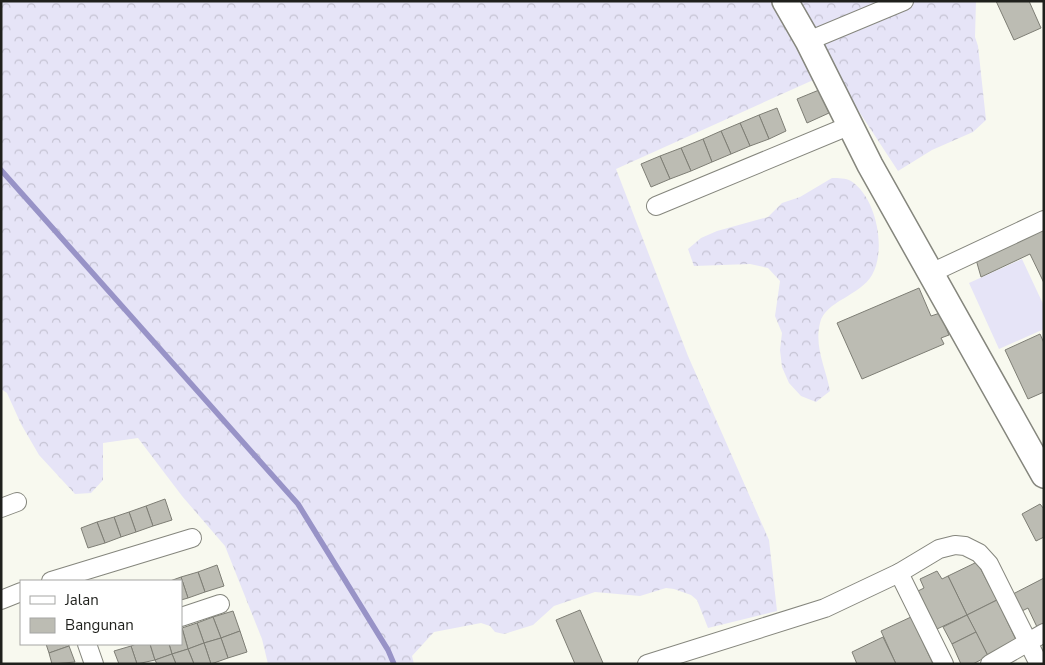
<svg xmlns="http://www.w3.org/2000/svg" width="1045" height="665" font-family="'Nunito Sans',sans-serif">
	<style>
		.forest { fill: url(#forest-crowns) }
		.pitch { fill: #e6e4f7 }
		.lines { fill: none; stroke-linecap: round; stroke-linejoin: round }
		.stream { stroke: #9893c7; stroke-width: 5.5 }
		.building { fill: #bcbcb3; stroke: #7e7e75 }
		.street-casing { stroke: #85867d; stroke-width: 20 }
		.secondary-casing { stroke: #85867d; stroke-width: 28 }
		.street { stroke: #fff; stroke-width: 18 }
		.secondary { stroke: #fff; stroke-width: 25 }
	</style>
	<defs>
		<pattern id="forest-crowns" width="20" height="18" patternUnits="userSpaceOnUse" patternTransform="scale(1.25)"><rect width="20" height="18" fill="#e6e4f7"/><path d="M2 6a3 3 0 1 1 6 0M12 15a3 3 0 1 1 6 0" fill="none" stroke="#c5c3d3"/></pattern>
	</defs>
	<rect width="100%" height="100%" fill="#f8f9ef"/>
	<!-- forest -->
	<g class="forest">
		<polygon points="1,1 976,1 975,37 978,46 986,120 973,132 932,150 898,171 837,78 811,81 616,169 688,356 769,540 777,611 708,628 697,600 691,595 674,589 666,588 640,596 595,592 554,606 533,625 504,634 495,632 490,626 481,623 434,632 412,656 414,664 268,664 262,639 225,546 182,496 138,438 103,443 103,480 91,493 75,494 39,455 21,424 7,393 1,389"/>
		<path d="M832 178C838 178 846 178 851 181 876 197 887 249 872 275 860 296 825 301 820 323 814 347 826 368 830 391L816 402 801 396 789 383 782 367 780 350 782 333 775 316 780 281 768 268 750 264 694 266 688 249 701 238 717 231 768 217 782 203 800 197Z"/>
	</g>
	<!-- pitch -->
	<polygon class="pitch" points="1022,259 1044,306 1044,329 999,349 969,283"/>
	<g class="lines">
		<!-- stream -->
		<polyline class="stream" points="1,170 298,504 388,650 394,664"/>
	</g>
	<!-- building -->
	<g class="building">
		<polygon points="996,1 1029,1 1041,28 1014,40"/>
		<polygon points="819,90 829,113 807,123 797,99"/>
		<polygon points="777,108 786,131 769,139 759,115"/>
		<polygon points="759,115 769,139 750,146 740,123"/>
		<polygon points="740,123 750,146 731,154 721,131"/>
		<polygon points="721,131 731,154 712,162 703,139"/>
		<polygon points="703,139 712,162 691,171 681,148"/>
		<polygon points="681,148 691,171 670,179 660,156"/>
		<polygon points="660,156 670,179 651,187 641,164"/>
		<polygon points="1044,225 1044,283 1030,254 981,277 975,256"/>
		<polygon points="919,288 931,316 940,313 949,335 941,338 944,344 862,379 837,323"/>
		<polygon points="1040,334 1044,343 1044,392 1028,399 1005,350"/>
		<polygon points="165,499 172,520 153,526 146,506"/>
		<polygon points="1040,504 1044,509 1044,537 1036,541 1022,514"/>
		<polygon points="146,506 153,526 136,532 129,512"/>
		<polygon points="129,512 136,532 121,537 114,517"/>
		<polygon points="114,517 121,537 105,543 97,522"/>
		<polygon points="97,522 105,543 88,548 81,528"/>
		<polygon points="977,562 997,600 967,615 948,576"/>
		<polygon points="217,565 224,586 205,592 198,572"/>
		<polygon points="937,571 942,579 948,576 967,615 937,629 918,591 924,588 920,579"/>
		<polygon points="198,572 205,592 188,598 181,577"/>
		<polygon points="181,577 188,598 181,600 181,581 170,581"/>
		<polygon points="1044,578 1044,623 1037,627 1028,608 1022,611 1013,594"/>
		<polygon points="997,600 1017,642 988,656 967,615"/>
		<polygon points="580,610 603,663 601,664 575,664 556,620"/>
		<polygon points="233,611 240,631 221,638 213,617"/>
		<polygon points="967,615 976,632 952,644 943,627"/>
		<polygon points="213,617 221,638 204,643 197,623"/>
		<polygon points="911,617 933,664 896,664 881,631"/>
		<polygon points="197,623 204,643 188,649 182,628"/>
		<polygon points="182,628 188,649 172,654 169,644 181,644"/>
		<polygon points="240,631 247,652 228,658 221,638"/>
		<polygon points="976,632 988,656 973,664 961,664 952,644"/>
		<polygon points="883,637 896,664 857,664 852,652"/>
		<polygon points="221,638 228,658 211,664 204,643"/>
		<polygon points="204,643 211,664 194,664 188,649"/>
		<polygon points="46,644 69,644 69,646 49,653"/>
		<polygon points="136,644 150,644 155,660 137,664 131,646"/>
		<polygon points="150,644 169,644 172,654 155,660"/>
		<polygon points="69,646 75,662 52,664 49,653"/>
		<polygon points="131,646 137,664 119,664 114,651"/>
		<polygon points="188,649 194,664 176,664 172,654"/>
		<polygon points="172,654 176,664 157,664 155,660"/>
	</g>
	<g class="lines">
		<!-- street casing -->
		<g class="street-casing">
			<g id="street">
				<polyline points="808,41 904,1"/>
				<polyline points="656,206 851,125"/>
				<polyline points="931,273 1044,220"/>
				<polyline points="1,508 17,502"/>
				<polyline points="899,573 944,664"/>
				<polyline points="51,581 192,538"/>
				<polyline points="1,600 21,592"/>
				<polyline points="181,617 220,604"/>
				<polyline points="87,644 94,664"/>
				<polyline points="647,664 825,608 899,573 939,549 955,545 965,546 979,553 989,564 1039,664"/>
				<polyline points="990,664 1044,633"/>
			</g>
		</g>
		<!-- secondary casing -->
		<g class="secondary-casing">
			<polyline id="secondary" points="785,1 808,41 870,165 1044,475"/>
		</g>
		<!-- street -->
		<use href="#street" class="street"/>
		<!-- secondary -->
		<use href="#secondary" class="secondary"/>
	</g>
	<!-- border -->
	<rect width="1045" height="665" fill="none" stroke="#1f201c" stroke-width="5"/>
	<!-- legend -->
	<rect x="20" y="580" width="162" height="65" fill="#ffffff" stroke="#a5a6a4"/>
	<rect x="30" y="596" width="25" height="8" fill="#ffffff" stroke="#a5a6a4"/>
	<text x="65" y="605" font-size="15" fill="#1f201c">Jalan</text>
	<rect x="30" y="618" width="25" height="15" fill="#bcbcb3" stroke="#a5a6a4"/>
	<text x="65" y="630" font-size="15" fill="#1f201c">Bangunan</text>
</svg>
